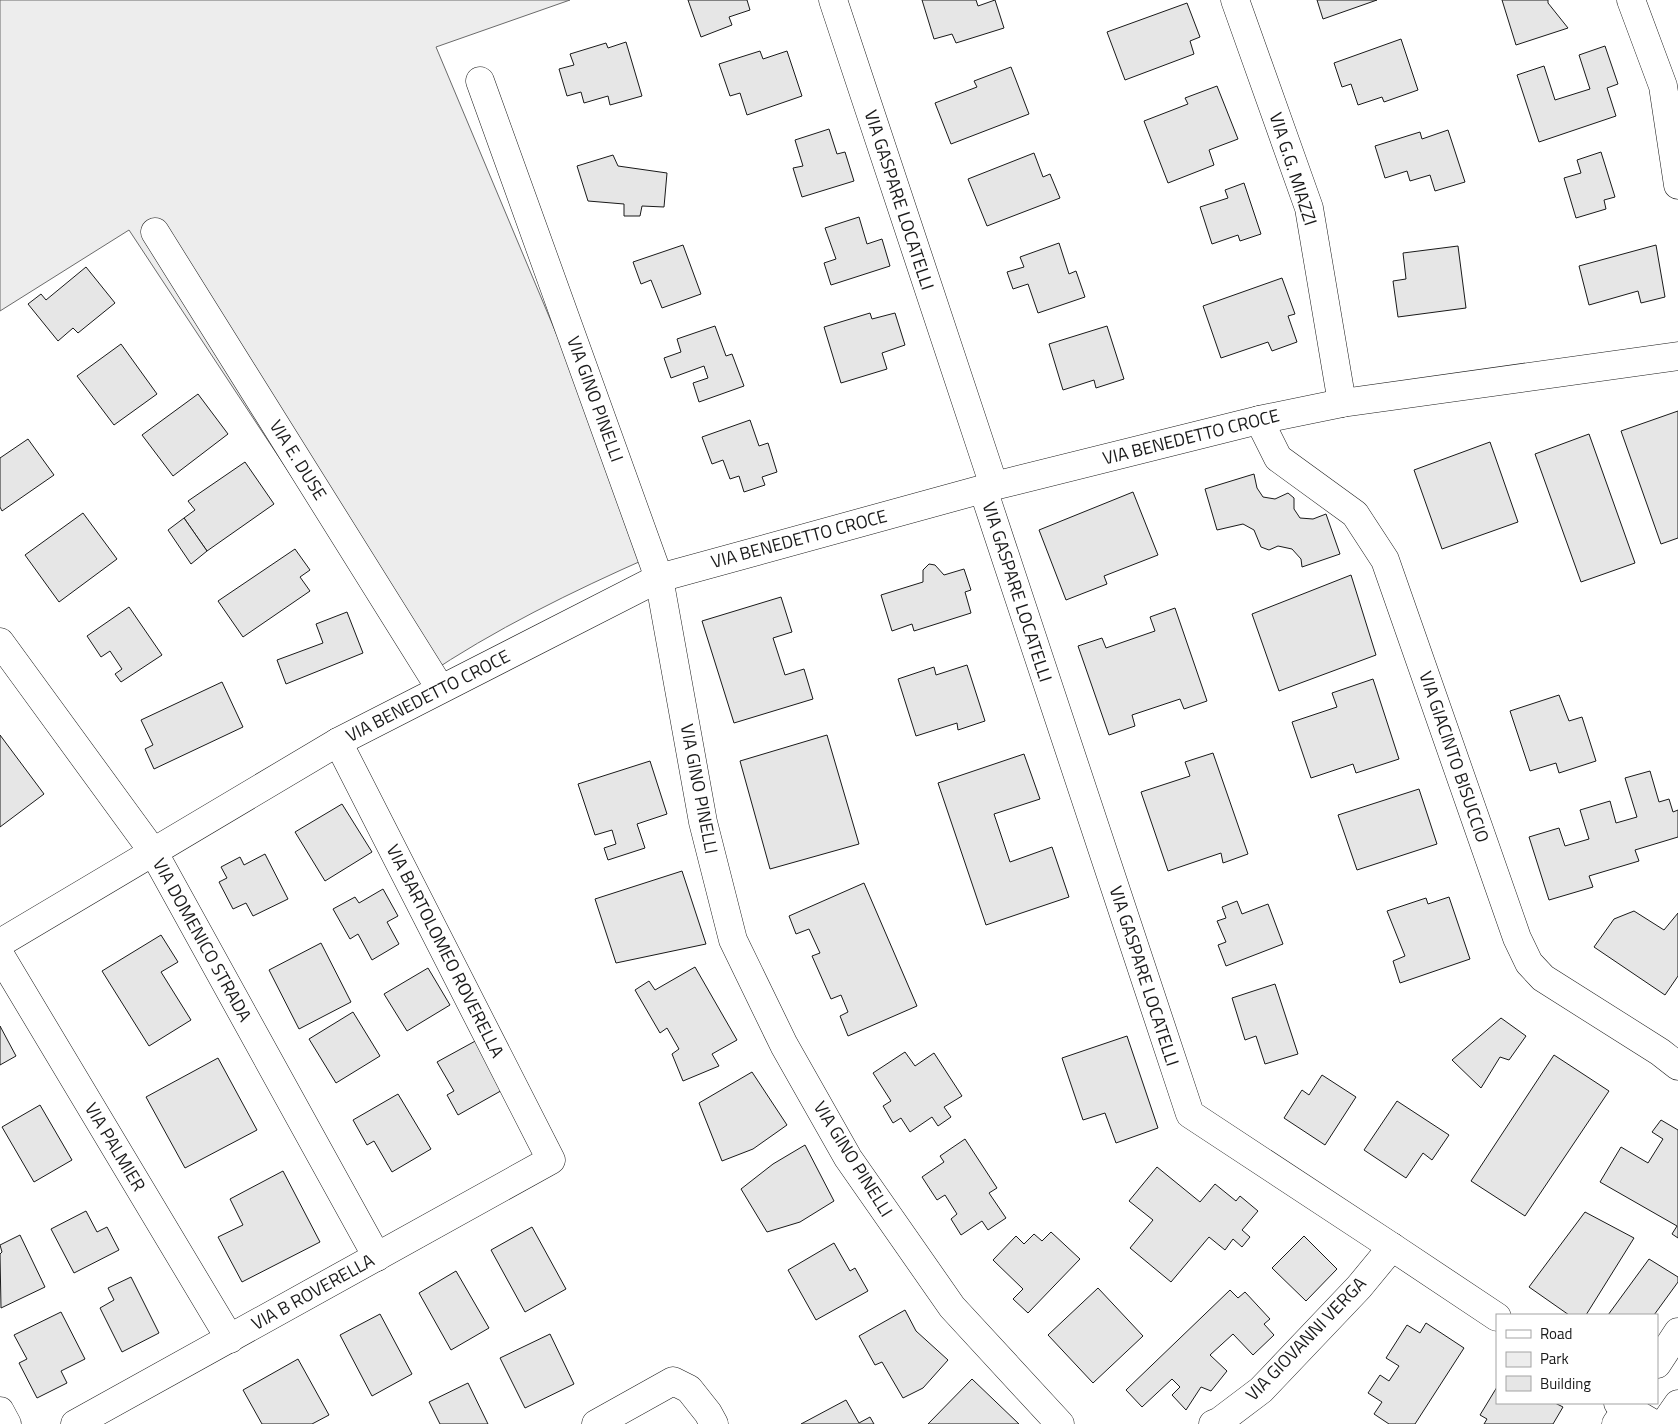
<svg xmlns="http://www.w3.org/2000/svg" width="1678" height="1424" font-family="'Titillium Web',sans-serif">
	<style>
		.green { fill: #ededed; stroke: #6a6a6a }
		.building { fill: #e6e6e6; stroke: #1a1a1a }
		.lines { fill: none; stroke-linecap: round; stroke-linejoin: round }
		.street-casing { stroke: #1a1a1a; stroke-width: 29 }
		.secondary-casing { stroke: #1a1a1a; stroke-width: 29 }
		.street { stroke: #fff; stroke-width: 28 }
		.secondary { stroke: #fff; stroke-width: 28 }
		.labels { text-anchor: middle; stroke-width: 4; stroke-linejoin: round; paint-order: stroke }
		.street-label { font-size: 18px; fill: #1a1a1a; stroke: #fff }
	</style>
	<rect width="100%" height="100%" fill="#fff"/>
	<!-- green -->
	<path class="green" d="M0 0H570L436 47 650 557C573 591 493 630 424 677L129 230 0 311Z"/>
	<!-- building -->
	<g class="building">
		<polygon points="688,0 747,0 750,10 729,17 732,25 701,37"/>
		<polygon points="922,0 976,0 978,6 995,0 1004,28 956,43 952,34 934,39"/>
		<polygon points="1317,0 1377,0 1323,19"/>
		<polygon points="1502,0 1548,0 1548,3 1568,28 1516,45"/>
		<polygon points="1187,3 1200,37 1190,41 1194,54 1125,80 1107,32"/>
		<polygon points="1401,39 1418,90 1384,102 1382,97 1358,105 1351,84 1342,87 1334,63"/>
		<polygon points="626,42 642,96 610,105 608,96 584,103 581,92 567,96 559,69 574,65 570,54 606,43 608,48"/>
		<polygon points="1605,46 1618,84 1607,88 1616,116 1539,142 1517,75 1544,66 1555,100 1590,89 1579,55"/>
		<polygon points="760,51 763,59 787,51 802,96 747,115 740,93 730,96 719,64"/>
		<polygon points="1011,67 1029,114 951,144 935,103 977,87 974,81"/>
		<polygon points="1217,86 1238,139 1209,150 1214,165 1168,183 1144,121 1188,104 1185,98"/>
		<polygon points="829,129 837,154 845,152 854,181 802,197 793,168 803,166 795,140"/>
		<polygon points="1448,130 1465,182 1435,191 1430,175 1410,181 1407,171 1385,178 1375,146 1420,132 1422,139"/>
		<polygon points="1601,152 1615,197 1604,200 1606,209 1576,218 1564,178 1581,173 1577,160"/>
		<polygon points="1034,153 1043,177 1050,174 1060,198 987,226 968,179"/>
		<polygon points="613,155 618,166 667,173 664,207 642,206 640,216 624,216 624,204 588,201 577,166"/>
		<polygon points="1244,183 1261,234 1240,241 1238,235 1212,244 1200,207 1228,198 1225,190"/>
		<polygon points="859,217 867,244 882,239 890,266 831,285 824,263 836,259 825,228"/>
		<polygon points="1059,243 1069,274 1076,271 1085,297 1038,313 1028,284 1013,289 1007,272 1024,267 1020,257"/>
		<polygon points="683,245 701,294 662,308 651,280 641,284 633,262"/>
		<polygon points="1656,245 1665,297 1641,303 1638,291 1589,305 1579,266"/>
		<polygon points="1458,246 1466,308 1398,317 1393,281 1406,279 1403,253"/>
		<polygon points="86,267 115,303 78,333 73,328 58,341 28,304 41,294 46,300"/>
		<polygon points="1282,278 1295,314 1288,316 1297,342 1272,351 1268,342 1221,358 1203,306"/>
		<polygon points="870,313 872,319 895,313 905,345 882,353 887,369 841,383 824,327"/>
		<polygon points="715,326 726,356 732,354 744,386 699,402 693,383 708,378 704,366 671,378 664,358 681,352 677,339"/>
		<polygon points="1107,326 1124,379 1096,388 1094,380 1063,390 1049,344"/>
		<polygon points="121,344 157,394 114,425 77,376"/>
		<polygon points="198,394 228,434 173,476 142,435"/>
		<polygon points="1678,411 1678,538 1661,544 1621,431"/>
		<polygon points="750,420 759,446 768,443 777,472 762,477 765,485 744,492 739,476 730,479 723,460 712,464 702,437"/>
		<polygon points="1589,434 1635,563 1581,582 1535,454"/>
		<polygon points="28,439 54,475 2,511 0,507 0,458"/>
		<polygon points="1490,442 1518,522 1442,549 1414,470"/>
		<polygon points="245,462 274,504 207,551 184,518 195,510 188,501"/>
		<polygon points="1254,474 1257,488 1263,497 1275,499 1288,493 1294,498 1294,509 1300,518 1313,519 1326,514 1340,554 1302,567 1301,559 1292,549 1278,546 1269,550 1261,547 1254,530 1243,524 1217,530 1205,489"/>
		<polygon points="1133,492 1158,555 1104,576 1107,584 1066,600 1039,530"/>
		<polygon points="83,513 117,559 59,602 25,555"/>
		<polygon points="184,518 207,551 191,564 168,530"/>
		<polygon points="295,549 310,570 300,577 310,591 243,637 218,601"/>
		<polygon points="929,564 935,565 944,575 964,569 971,590 965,592 971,613 914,631 912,624 892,631 881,595 923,582 923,570"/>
		<polygon points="1351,575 1376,655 1279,691 1252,614"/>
		<polygon points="781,597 792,632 773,638 785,675 804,669 813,699 734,723 702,621"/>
		<polygon points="129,607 162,655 121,682 115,674 122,669 110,651 101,657 87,636"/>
		<polygon points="1175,608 1207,701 1184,709 1180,699 1132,715 1135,726 1109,735 1078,646 1102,638 1106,648 1155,631 1150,617"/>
		<polygon points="347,612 363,653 286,684 277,660 323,643 316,624"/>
		<polygon points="967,665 985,721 958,730 957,723 916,736 898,679 934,667 936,675"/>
		<polygon points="1373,679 1399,759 1356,773 1353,764 1311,778 1292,722 1337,707 1332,693"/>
		<polygon points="222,682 243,727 154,769 145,749 153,745 141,720"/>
		<polygon points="1559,695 1569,721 1582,717 1596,761 1559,773 1556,763 1530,771 1510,711"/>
		<polygon points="0,735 44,794 0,827"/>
		<polygon points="827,735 859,844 770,869 740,761"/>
		<polygon points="1213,753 1248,854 1223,863 1221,853 1168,871 1141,792 1190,776 1185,762"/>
		<polygon points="1024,754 1040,799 994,814 1010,862 1052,847 1069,897 986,925 938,783"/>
		<polygon points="650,761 667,814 637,824 645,848 608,860 604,848 616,844 612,830 595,835 578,784"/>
		<polygon points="1650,771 1659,802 1669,799 1673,812 1678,810 1678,837 1635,850 1639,861 1589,876 1593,887 1549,900 1529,837 1559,828 1565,846 1589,839 1580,810 1610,801 1616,823 1637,817 1625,778"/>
		<polygon points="1419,789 1437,844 1357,870 1338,815"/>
		<polygon points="342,804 372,852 325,881 295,832"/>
		<polygon points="265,854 288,899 253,916 246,903 233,909 219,882 227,878 221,867 240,857 244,865"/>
		<polygon points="682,871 706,944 616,963 595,899"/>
		<polygon points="864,883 917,1006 848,1036 840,1016 848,1012 841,995 831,999 812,956 820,953 809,929 796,934 789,916"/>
		<polygon points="383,889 398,916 387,922 399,944 372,960 358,934 350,939 333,909 355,897 359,903"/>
		<polygon points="1449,897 1470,959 1400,983 1393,961 1405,956 1387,911 1426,898 1428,904"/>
		<polygon points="1237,901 1242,914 1268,904 1283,944 1226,966 1218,945 1226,942 1217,921 1226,918 1222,907"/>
		<polygon points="1634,911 1664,930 1678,913 1678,976 1665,995 1594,947 1614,919"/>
		<polygon points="161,935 178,962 161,972 191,1020 149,1046 102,971"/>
		<polygon points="321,943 351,1002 299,1029 269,970"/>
		<polygon points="695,967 737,1040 712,1054 719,1066 683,1081 672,1054 679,1049 667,1028 660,1033 635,990 649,981 655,990"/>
		<polygon points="428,968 450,1005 407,1031 384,994"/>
		<polygon points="1275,984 1298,1054 1265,1064 1256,1036 1245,1040 1232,998"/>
		<polygon points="353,1012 380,1056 336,1083 309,1039"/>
		<polygon points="1501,1018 1526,1036 1509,1060 1500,1057 1481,1088 1452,1060"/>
		<polygon points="0,1026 16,1056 0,1065"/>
		<polygon points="1127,1036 1158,1128 1116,1143 1105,1113 1083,1120 1062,1058"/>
		<polygon points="479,1039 506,1088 458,1115 447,1095 454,1091 437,1062"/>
		<polygon points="905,1052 915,1066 934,1053 962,1096 944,1107 951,1117 938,1126 932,1117 910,1132 901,1118 893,1123 883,1106 891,1101 873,1073"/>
		<polygon points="1554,1055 1609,1091 1525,1216 1471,1181"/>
		<polygon points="218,1058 257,1130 185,1168 146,1097"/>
		<polygon points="752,1072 787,1125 753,1149 722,1161 699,1103"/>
		<polygon points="1322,1075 1356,1097 1325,1145 1284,1118 1302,1090 1309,1095"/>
		<polygon points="398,1094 431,1149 392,1172 374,1141 367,1145 353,1120"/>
		<polygon points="1397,1101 1449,1135 1432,1160 1423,1153 1406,1178 1364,1150"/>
		<polygon points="40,1105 72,1160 34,1182 2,1127"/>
		<polygon points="1661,1120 1678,1130 1678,1238 1672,1234 1677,1226 1600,1182 1621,1147 1648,1163 1663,1139 1652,1132"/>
		<polygon points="965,1139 997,1188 989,1193 1006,1218 988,1230 982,1221 961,1235 951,1219 957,1214 945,1195 937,1200 922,1177 944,1162 940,1156"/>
		<polygon points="805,1145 834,1201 800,1222 767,1232 741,1189 773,1164"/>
		<polygon points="1157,1167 1200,1202 1215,1184 1236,1201 1240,1196 1258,1211 1242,1230 1250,1237 1242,1247 1233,1239 1225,1250 1209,1237 1171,1282 1130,1248 1153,1220 1129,1201"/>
		<polygon points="283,1171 320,1242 242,1282 218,1237 243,1225 230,1199"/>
		<polygon points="86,1211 97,1232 107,1227 119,1250 74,1273 51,1229"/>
		<polygon points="1585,1212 1634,1238 1586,1315 1569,1315 1529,1287"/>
		<polygon points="532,1227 566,1289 525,1312 491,1250"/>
		<polygon points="1051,1232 1080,1259 1028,1313 1013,1299 1023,1289 993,1260 1016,1236 1024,1244 1034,1234 1042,1241"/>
		<polygon points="20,1235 45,1287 1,1308 0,1254 2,1252 0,1245"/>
		<polygon points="1304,1236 1337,1269 1306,1301 1272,1268"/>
		<polygon points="834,1243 850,1271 855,1268 868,1291 816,1320 788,1270"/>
		<polygon points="1649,1259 1678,1277 1678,1282 1654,1315 1608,1315"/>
		<polygon points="456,1271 489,1328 451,1350 419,1293"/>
		<polygon points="131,1277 159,1333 122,1352 100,1308 114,1300 108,1288"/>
		<polygon points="1098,1288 1143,1336 1093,1383 1048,1335"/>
		<polygon points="1230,1290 1238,1298 1245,1292 1270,1319 1264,1324 1274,1335 1253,1355 1233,1334 1210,1355 1227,1371 1211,1391 1201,1387 1186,1410 1172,1395 1180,1387 1172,1379 1142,1407 1126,1390"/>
		<polygon points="905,1310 916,1331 948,1360 923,1388 903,1398 882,1362 875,1365 859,1336"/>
		<polygon points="61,1312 85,1359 61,1371 67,1383 37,1398 19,1363 27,1359 14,1335"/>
		<polygon points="380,1314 412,1374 372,1396 340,1335"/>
		<polygon points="1426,1323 1464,1348 1415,1424 1389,1424 1374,1414 1382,1402 1368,1393 1380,1375 1389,1381 1399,1366 1386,1358 1407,1325 1420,1333"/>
		<polygon points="550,1334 574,1384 525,1408 500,1358"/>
		<polygon points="298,1359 329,1415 312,1424 262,1424 243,1390"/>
		<polygon points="972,1379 1019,1424 928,1424"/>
		<polygon points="468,1383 488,1424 440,1424 429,1402"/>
		<polygon points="1497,1387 1497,1403 1555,1403 1563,1407 1553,1424 1484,1424 1487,1419 1480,1415"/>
		<polygon points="846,1400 859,1423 870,1417 874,1424 801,1424"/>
	</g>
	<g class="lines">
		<!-- street casing -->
		<g class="street-casing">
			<g id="street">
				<polyline points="833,0 994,486"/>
				<polyline points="1235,0 1309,208 1342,403"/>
				<polyline points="1631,0 1663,86 1678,185"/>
				<polyline points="480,81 659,578 703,822 733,940 784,1045 848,1158 952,1307 1060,1424"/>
				<polyline points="155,232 440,688"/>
				<polyline points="1259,420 1278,458 1355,514 1385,560 1517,938 1529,963 1543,978 1660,1052 1678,1066"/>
				<polyline points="983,489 1190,1114 1392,1247 1497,1317"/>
				<polyline points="0,642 154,853 377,1257"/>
				<polyline points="0,943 338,742 659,578 994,486 1259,420 1342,403 1678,356"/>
				<polyline points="0,955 230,1339"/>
				<polyline points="1618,1403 1654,1424"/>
				<polyline points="0,1411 7,1424"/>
				<polyline points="75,1424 551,1160 338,742"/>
				<polyline points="596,1424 673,1381 689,1389 708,1413 714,1424"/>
				<polyline points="1213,1424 1220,1421 1261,1390 1359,1287 1392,1247"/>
			</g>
		</g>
		<!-- secondary casing -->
		<g class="secondary-casing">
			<g id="secondary">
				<polyline points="1657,1364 1678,1332"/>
				<polyline points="1616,1424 1631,1403"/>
				<polyline points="1664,1424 1678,1404"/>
			</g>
		</g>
		<!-- street -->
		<use href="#street" class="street"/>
		<!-- secondary -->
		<use href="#secondary" class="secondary"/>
	</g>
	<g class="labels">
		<!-- street labels -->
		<g class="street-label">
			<text transform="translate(1293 169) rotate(72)" y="6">VIA G.G. MIAZZI</text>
			<text transform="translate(899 200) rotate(72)" y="6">VIA GASPARE LOCATELLI</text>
			<text transform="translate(595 399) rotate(70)" y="6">VIA GINO PINELLI</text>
			<text transform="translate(1191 437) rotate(-14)" y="6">VIA BENEDETTO CROCE</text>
			<text transform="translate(298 460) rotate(58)" y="6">VIA E. DUSE</text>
			<text transform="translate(799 539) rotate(-15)" y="6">VIA BENEDETTO CROCE</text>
			<text transform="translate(1017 592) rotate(72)" y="6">VIA GASPARE LOCATELLI</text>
			<text transform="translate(428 696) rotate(-27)" y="6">VIA BENEDETTO CROCE</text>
			<text transform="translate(1454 757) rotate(71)" y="6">VIA GIACINTO BISUCCIO</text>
			<text transform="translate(699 789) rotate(79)" y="6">VIA GINO PINELLI</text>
			<text transform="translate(202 940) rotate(61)" y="6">VIA DOMENICO STRADA</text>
			<text transform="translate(445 951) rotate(63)" y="6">VIA BARTOLOMEO ROVERELLA</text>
			<text transform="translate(1144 976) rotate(72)" y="6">VIA GASPARE LOCATELLI</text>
			<text transform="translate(115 1147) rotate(59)" y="6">VIA PALMIER</text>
			<text transform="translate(853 1159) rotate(58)" y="6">VIA GINO PINELLI</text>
			<text transform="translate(313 1292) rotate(-29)" y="6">VIA B ROVERELLA</text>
			<text transform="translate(1306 1339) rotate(-46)" y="6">VIA GIOVANNI VERGA</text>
		</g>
	</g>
	<!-- legend -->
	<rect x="1496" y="1314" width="162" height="90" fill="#ffffff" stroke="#a3a3a3"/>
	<rect x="1506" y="1330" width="25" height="8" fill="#ffffff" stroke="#a3a3a3"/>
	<text x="1540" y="1339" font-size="15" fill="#1a1a1a">Road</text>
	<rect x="1506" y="1352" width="25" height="15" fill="#ededed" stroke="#a3a3a3"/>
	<text x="1540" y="1364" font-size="15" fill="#1a1a1a">Park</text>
	<rect x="1506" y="1376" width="25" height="15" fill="#e6e6e6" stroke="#a3a3a3"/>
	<text x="1540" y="1389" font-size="15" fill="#1a1a1a">Building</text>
</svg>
